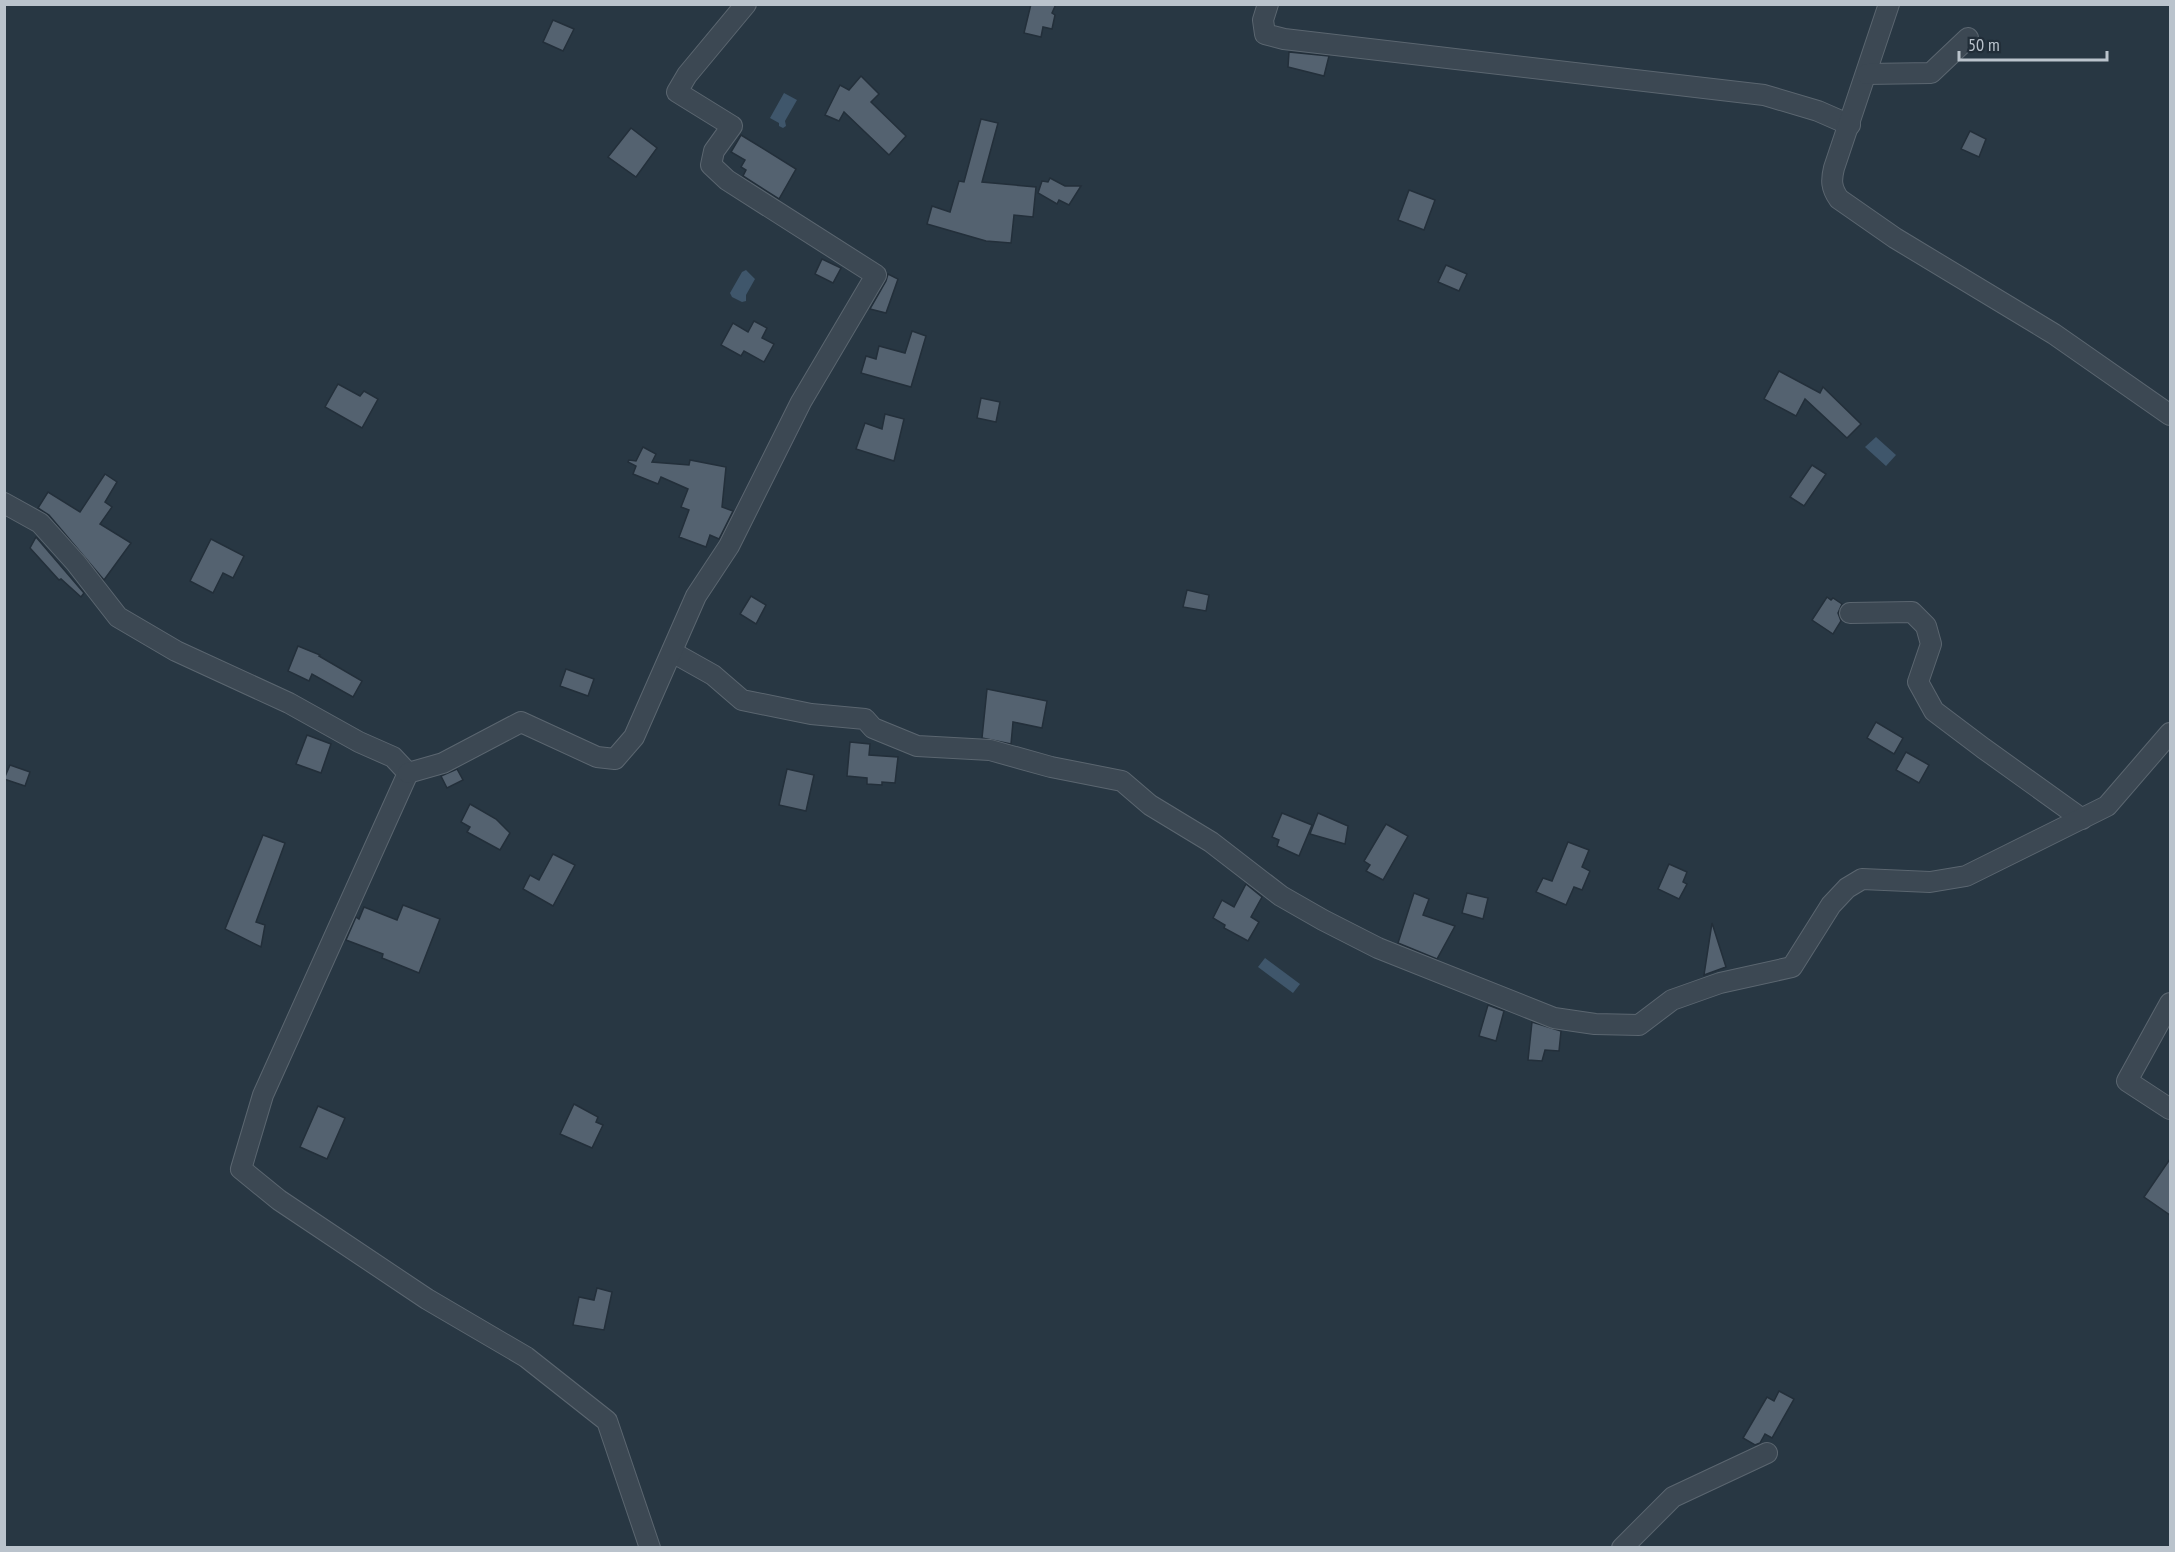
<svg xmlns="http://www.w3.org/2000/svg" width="2175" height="1552" font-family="'PT Sans Narrow',sans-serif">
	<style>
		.water { fill: #3f566b }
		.building { fill: #546270; stroke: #232f3a; stroke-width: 1.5 }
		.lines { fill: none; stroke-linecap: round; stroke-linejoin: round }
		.minor-casing { stroke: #5b6670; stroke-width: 22 }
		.minor { stroke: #3c4853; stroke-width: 20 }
	</style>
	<rect width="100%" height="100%" fill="#283743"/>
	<!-- water -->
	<g class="water">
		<polygon points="784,93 797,100 785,121 786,126 783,128 779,126 779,123 770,118"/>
		<polygon points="746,270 755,279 746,295 746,301 742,302 732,297 730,293 742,272"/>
		<polygon points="1876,437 1896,455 1886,466 1865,447"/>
		<polygon points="1265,958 1300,984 1293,993 1258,967"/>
	</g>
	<!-- building -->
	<g class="building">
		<polygon points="1031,4 1056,4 1052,13 1055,15 1052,29 1043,27 1041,37 1024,33"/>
		<polygon points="553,20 574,29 563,51 543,42"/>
		<polygon points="1289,52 1329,56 1324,76 1288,67"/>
		<polygon points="861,76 879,94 871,102 906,136 889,155 844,112 839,121 825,115 840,85 849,90"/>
		<polygon points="981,119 998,123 982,182 1036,187 1033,217 1014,215 1011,243 986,241 927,224 932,206 950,212 959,181 964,182"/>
		<polygon points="631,128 657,148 636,177 608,157"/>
		<polygon points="1970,131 1986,139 1979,157 1961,149"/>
		<polygon points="741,135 796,169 779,199 743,176 746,170 741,167 745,160 731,152"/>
		<polygon points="1050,178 1065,186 1081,186 1069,205 1059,200 1057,204 1038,193 1042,181 1048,182"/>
		<polygon points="1409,190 1435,200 1424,230 1398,220"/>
		<polygon points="822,259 841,268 833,283 815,274"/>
		<polygon points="1446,265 1467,274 1459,291 1438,282"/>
		<polygon points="888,274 898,279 886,313 870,309 886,281"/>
		<polygon points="754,321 767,328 762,338 774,344 764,362 744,351 741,356 721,345 733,323 748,332"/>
		<polygon points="912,331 926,336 911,387 861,373 866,356 876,359 879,346 905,353"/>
		<polygon points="1779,371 1820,393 1823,387 1861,424 1847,438 1805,399 1796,416 1764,399"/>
		<polygon points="338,384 360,396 364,391 378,399 362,428 325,407"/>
		<polygon points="981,398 1000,402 996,422 977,418"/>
		<polygon points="885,414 904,419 894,461 856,449 865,423 882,429"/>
		<polygon points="643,447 656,454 652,462 689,465 690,460 726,467 722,507 733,511 719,539 710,535 706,547 679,537 689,510 681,507 688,489 661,477 658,484 633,474 636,466 628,462 629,460 636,461"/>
		<polygon points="1812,465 1826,474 1804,506 1790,497"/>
		<polygon points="105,474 117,482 105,502 112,507 100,524 131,543 104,580 49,515 38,508 48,492 80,512"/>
		<polygon points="36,537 84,593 81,597 61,579 59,580 30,548"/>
		<polygon points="211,539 244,556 233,578 223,573 213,593 190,581"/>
		<polygon points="1187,590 1209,595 1206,611 1183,607"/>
		<polygon points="751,596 766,605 756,624 740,614"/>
		<polygon points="1827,597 1831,600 1833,598 1842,604 1838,613 1841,621 1833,634 1812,620"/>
		<polygon points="298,646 320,655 319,656 362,681 353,697 312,674 309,681 288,671"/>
		<polygon points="566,669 594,679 588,696 560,686"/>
		<polygon points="987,689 1047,701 1042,728 1013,722 1011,744 982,738"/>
		<polygon points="1876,722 1903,738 1894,754 1867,738"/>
		<polygon points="307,735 331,744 321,773 296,764"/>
		<polygon points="850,742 870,744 869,755 898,757 895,783 882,782 882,785 867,784 867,778 847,776"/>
		<polygon points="1906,752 1929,765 1919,783 1896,770"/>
		<polygon points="10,765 30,772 25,786 4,779"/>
		<polygon points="457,769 463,780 447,788 441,776"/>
		<polygon points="787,769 814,775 806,811 779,805"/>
		<polygon points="470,804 496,819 510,833 500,850 467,832 470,827 461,822"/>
		<polygon points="1282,813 1312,825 1299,856 1277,846 1279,840 1272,837"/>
		<polygon points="1318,813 1348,826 1345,844 1310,834"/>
		<polygon points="1386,824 1408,836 1383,880 1366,871 1370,865 1364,861"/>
		<polygon points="263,835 285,843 256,922 265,925 261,947 225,929"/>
		<polygon points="1568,842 1589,850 1582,867 1590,871 1582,890 1574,887 1566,905 1536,892 1543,878 1552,881"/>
		<polygon points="553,854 575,865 553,906 523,889 530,875 539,880"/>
		<polygon points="1669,864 1687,872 1683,882 1687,884 1679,899 1658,889"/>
		<polygon points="1246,884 1262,897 1251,917 1259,922 1248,941 1224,928 1225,925 1213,918 1222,900 1234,907"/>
		<polygon points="1414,893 1429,899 1423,915 1455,926 1437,959 1398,943"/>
		<polygon points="1467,893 1488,898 1483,919 1462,913"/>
		<polygon points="403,905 440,919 419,973 382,958 383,954 346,940 356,917 359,919 364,907 397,920"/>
		<polygon points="1712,923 1726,967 1704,975"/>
		<polygon points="1488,1005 1504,1011 1496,1041 1479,1036"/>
		<polygon points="1532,1022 1561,1031 1559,1051 1545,1050 1542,1061 1528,1060"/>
		<polygon points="574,1104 598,1117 596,1122 603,1125 592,1148 560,1134"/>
		<polygon points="318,1106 345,1118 327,1159 300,1147"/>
		<polygon points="2170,1159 2170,1215 2144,1197"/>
		<polygon points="597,1288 612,1292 604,1330 573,1325 579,1297 594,1300"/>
		<polygon points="1779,1391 1794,1399 1772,1438 1765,1434 1760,1443 1755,1445 1743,1438 1767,1397 1774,1401"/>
	</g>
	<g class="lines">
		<!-- minor casing -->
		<g class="minor-casing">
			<g id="minor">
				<polyline points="1268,4 1263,20 1265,34 1284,39 1764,95 1818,111 1850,125"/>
				<path d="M1889 4 1834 168C1831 180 1831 188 1839 199L1895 238 2054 334 2170 415"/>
				<polyline points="1867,74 1931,73 1968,38"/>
				<polyline points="4,503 40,523 76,563 118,617 176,651 289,703 359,742 393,757 408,773 263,1095 241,1169 279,1200 427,1299 526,1357 607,1421 650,1548"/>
				<polyline points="1850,613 1912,612 1926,626 1931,644 1918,682 1934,711 1983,748 2082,819"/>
				<polyline points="672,652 713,675 742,700 811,714 865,719 873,728 917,746 990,750 1051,767 1122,781 1150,805 1211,842 1281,896 1323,920 1378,948 1554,1018 1595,1024 1639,1025 1672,1000 1720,983 1792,967 1831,905 1847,888 1862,879 1930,882 1966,876 2107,806 2170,733"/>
				<polyline points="408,773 443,763 521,722 597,757 615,759 634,737 696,596 729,546 801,402 876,275 727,180 711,165 714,151 732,126 677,92 687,75 746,4"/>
				<polyline points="2170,1003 2127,1081 2170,1109"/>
				<polyline points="1622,1548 1673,1497 1767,1453"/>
			</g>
		</g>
		<!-- minor -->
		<use href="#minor" class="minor"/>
	</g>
	<!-- border -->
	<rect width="2175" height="1552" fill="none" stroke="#bac3cc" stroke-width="12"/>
	<!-- scale -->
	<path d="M1959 51v9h148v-9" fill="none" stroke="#bac3cc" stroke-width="3"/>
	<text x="1968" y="51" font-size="18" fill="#bac3cc" stroke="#212d38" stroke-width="4.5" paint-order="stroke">50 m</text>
</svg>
